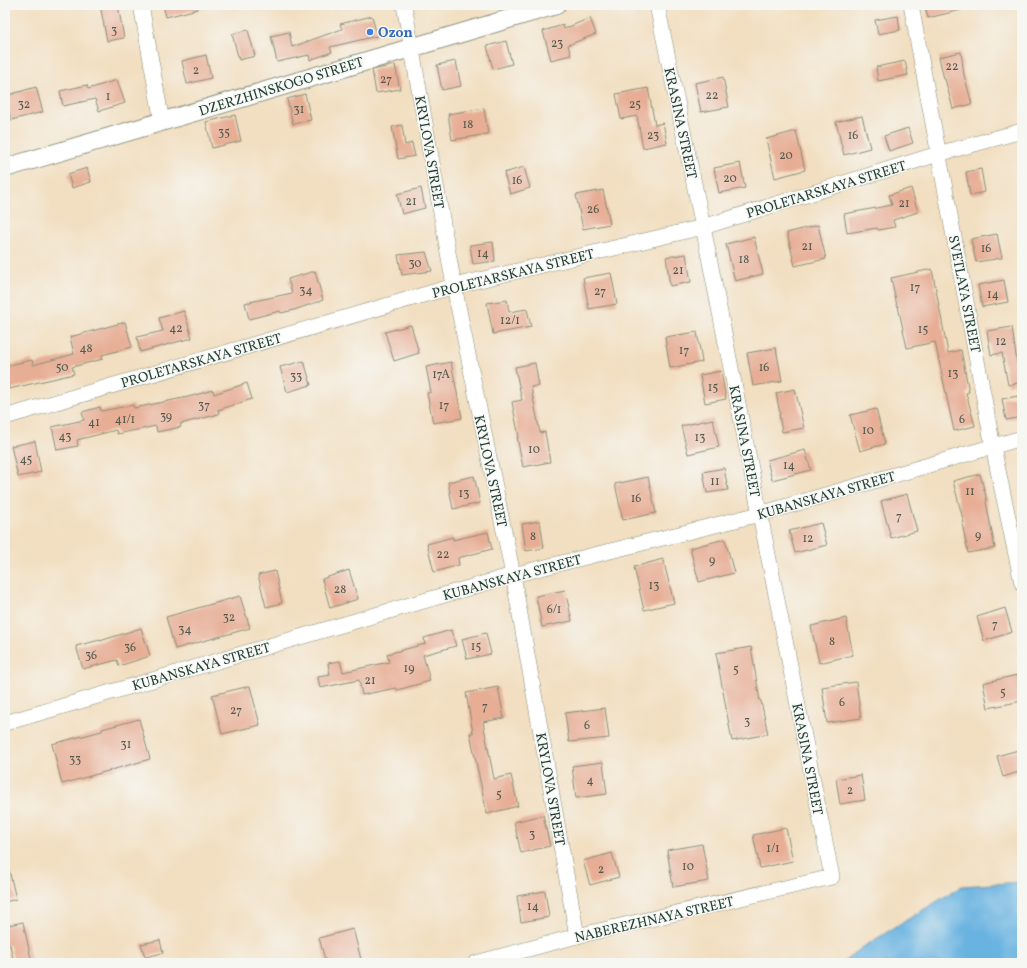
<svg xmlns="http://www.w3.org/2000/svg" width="1027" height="968" font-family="Vollkorn,serif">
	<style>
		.water { fill: #69b3e1; stroke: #44788a }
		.building { fill: #e7ae95 }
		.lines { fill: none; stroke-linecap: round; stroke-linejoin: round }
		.minor-casing { stroke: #888e7a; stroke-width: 16 }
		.tertiary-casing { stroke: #888e7a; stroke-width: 20 }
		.minor { stroke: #fff; stroke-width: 15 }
		.tertiary { stroke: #fff; stroke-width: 18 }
		.shop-dot { fill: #3f7fe0; stroke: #f6f6f2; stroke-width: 1.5 }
		.labels { text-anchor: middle; stroke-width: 3; stroke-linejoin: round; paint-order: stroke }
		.number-label { font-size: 12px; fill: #51594c }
		.shop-label { font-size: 14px; font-weight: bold; fill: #366cbe; stroke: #f6f6f2; text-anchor: start }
		.street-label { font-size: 14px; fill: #1f3d34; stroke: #f6f6f2 }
	</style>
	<rect width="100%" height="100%" fill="#f6f6f2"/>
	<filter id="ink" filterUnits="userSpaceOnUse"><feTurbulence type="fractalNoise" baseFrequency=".025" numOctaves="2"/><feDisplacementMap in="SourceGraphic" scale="8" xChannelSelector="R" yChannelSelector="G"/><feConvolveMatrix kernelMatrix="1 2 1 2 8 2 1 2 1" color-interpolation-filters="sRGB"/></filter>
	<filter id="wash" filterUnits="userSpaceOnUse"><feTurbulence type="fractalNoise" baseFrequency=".012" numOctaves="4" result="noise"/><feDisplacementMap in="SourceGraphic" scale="16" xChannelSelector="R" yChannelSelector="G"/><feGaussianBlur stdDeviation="0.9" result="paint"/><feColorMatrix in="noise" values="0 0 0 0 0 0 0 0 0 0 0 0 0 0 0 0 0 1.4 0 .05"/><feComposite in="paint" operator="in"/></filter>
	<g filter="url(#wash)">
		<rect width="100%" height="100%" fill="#f2dfc1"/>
		<!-- water -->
		<polygon class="water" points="1022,882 1022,963 842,963 863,947 962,886"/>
		<g id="blocks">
			<!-- building -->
			<g class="building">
				<polygon points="100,5 118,5 124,38 107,41"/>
				<polygon points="163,5 198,5 198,9 166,17"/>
				<polygon points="925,5 964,5 965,9 928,18"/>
				<polygon points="372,16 377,36 330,47 332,52 310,60 309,55 277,62 271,36 289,32 292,47 342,29 340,24"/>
				<polygon points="898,16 900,30 878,34 875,20"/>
				<polygon points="590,18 596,34 568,45 571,55 551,60 543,31 563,25 564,29"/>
				<polygon points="248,30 255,56 239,60 232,34"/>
				<polygon points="506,41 512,64 493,69 487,46"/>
				<polygon points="961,52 964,75 972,104 953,109 945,79 944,79 939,57"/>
				<polygon points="206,55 211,78 187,84 182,61"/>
				<polygon points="456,61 461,86 442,90 437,65"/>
				<polygon points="905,61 908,75 878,81 876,67"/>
				<polygon points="395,65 400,89 376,93 372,70"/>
				<polygon points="723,77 729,107 701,112 695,83"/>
				<polygon points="117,80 125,103 99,111 95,99 63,106 60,91 87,85 88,89"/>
				<polygon points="36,87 43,112 11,120 5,96"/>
				<polygon points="648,88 655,125 663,123 667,143 643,148 637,116 621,119 616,94"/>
				<polygon points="305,94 311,120 293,124 287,99"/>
				<polygon points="484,108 488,134 452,140 448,114"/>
				<polygon points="235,115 241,141 212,148 206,122"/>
				<polygon points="862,116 870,148 844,155 836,122"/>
				<polygon points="402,125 405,145 412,143 415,156 398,159 392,127"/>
				<polygon points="908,128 913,143 889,151 884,136"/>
				<polygon points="796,131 805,170 775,178 766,139"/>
				<polygon points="740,163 745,188 719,193 714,168"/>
				<polygon points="524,167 530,188 510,194 504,173"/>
				<polygon points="87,168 91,182 72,188 68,174"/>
				<polygon points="981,169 985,192 970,195 966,172"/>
				<polygon points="421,188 425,208 402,214 397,194"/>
				<polygon points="911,188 918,212 893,220 895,227 878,230 877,228 847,233 844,214 892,205 889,195"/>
				<polygon points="603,190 610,224 583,229 576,195"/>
				<polygon points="818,225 826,259 795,266 787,233"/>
				<polygon points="997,234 1002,258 976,262 971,239"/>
				<polygon points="754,237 763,274 735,281 726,244"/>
				<polygon points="493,242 495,261 473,264 470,245"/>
				<polygon points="426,252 432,271 402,275 398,255"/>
				<polygon points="686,254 691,282 670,286 666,257"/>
				<polygon points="932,269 948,353 961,350 969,392 966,393 975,426 954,431 935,342 907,348 898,306 897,306 891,278"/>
				<polygon points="315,271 323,300 294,310 281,313 280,311 249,319 245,303 292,293 288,279"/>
				<polygon points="611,273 617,304 589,309 583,278"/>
				<polygon points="1004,280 1008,302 982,307 978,285"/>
				<polygon points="507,300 509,312 527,309 531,327 493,334 487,303"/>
				<polygon points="184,311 192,338 140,352 137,337 163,331 159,318"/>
				<polygon points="125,322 132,347 102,355 103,359 72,367 74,374 9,389 5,366 32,360 33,365 74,354 70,337"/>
				<polygon points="411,325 419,353 394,361 385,332"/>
				<polygon points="1012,327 1017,363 1022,362 1022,382 1008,385 1002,353 991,355 987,331"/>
				<polygon points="697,332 702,362 670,368 665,337"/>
				<polygon points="776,348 782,381 753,386 747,353"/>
				<polygon points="304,361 311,385 287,392 280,367"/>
				<polygon points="451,362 462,418 433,423 427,393 431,392 426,367"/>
				<polygon points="535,363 539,386 531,387 540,433 545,432 550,462 523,467 517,437 519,437 512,402 522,400 515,367"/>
				<polygon points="721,371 726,399 705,403 700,375"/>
				<polygon points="247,383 252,399 218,410 219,414 180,424 181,427 157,432 156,426 117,434 116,430 77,440 78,446 57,450 52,427 84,420 82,412 100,407 101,411 133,405 134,408 188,397 213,390 214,394"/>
				<polygon points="795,389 804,428 782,432 779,414 780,414 776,393"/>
				<polygon points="1018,396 1022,417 1006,420 1002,399"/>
				<polygon points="876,409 885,444 860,451 850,415"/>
				<polygon points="713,419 719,447 688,454 681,426"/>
				<polygon points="35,441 41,472 18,477 11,446"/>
				<polygon points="805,450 811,470 772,480 767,460"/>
				<polygon points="724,468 728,490 707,493 703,472"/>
				<polygon points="980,474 987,501 986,502 995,548 968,553 962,523 964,523 953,481"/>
				<polygon points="474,476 480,503 453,509 448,482"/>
				<polygon points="648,477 656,513 623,520 615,484"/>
				<polygon points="907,494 917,531 891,538 881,501"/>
				<polygon points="540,521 544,548 526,551 522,524"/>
				<polygon points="821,523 827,545 795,553 789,531"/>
				<polygon points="488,532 492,549 458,558 459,565 434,572 427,544 453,537 453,540"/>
				<polygon points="725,539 734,573 699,582 690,548"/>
				<polygon points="663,559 674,603 644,610 634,567"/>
				<polygon points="349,570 358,599 330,608 322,579"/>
				<polygon points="275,571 282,603 266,607 258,575"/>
				<polygon points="565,590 572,621 542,627 536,596"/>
				<polygon points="240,596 250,628 175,649 166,617"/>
				<polygon points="1005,608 1012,632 984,641 977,617"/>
				<polygon points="846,618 853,655 819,663 811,626"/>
				<polygon points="141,628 150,656 119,666 117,660 83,669 76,646 100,640 100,641"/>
				<polygon points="451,630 456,646 423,655 430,681 397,690 396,688 362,695 359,680 320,688 318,677 330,675 328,663 340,661 343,672 389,662 387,654 425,644 424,638"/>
				<polygon points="486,633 491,654 467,659 462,639"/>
				<polygon points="751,647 760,701 761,701 768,734 732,741 716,653"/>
				<polygon points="1017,675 1022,701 988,708 983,683"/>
				<polygon points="856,682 861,718 827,723 822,687"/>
				<polygon points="250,686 260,725 222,734 212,695"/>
				<polygon points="498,687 504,718 483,722 494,779 511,775 518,806 487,814 470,733 473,733 466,693"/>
				<polygon points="605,708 609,738 569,742 565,713"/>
				<polygon points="139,719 150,759 62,784 52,744 102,731 102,729"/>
				<polygon points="1022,749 1022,771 1003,777 997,756"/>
				<polygon points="603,762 607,794 576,798 572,766"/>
				<polygon points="861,775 865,800 840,804 836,779"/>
				<polygon points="543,815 550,846 521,853 514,822"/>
				<polygon points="786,828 793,861 760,868 753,835"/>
				<polygon points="702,844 709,881 673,887 667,850"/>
				<polygon points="612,853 619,877 590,885 583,861"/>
				<polygon points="5,870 9,870 16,899 5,902"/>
				<polygon points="545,891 549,917 521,922 517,896"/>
				<polygon points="23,922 32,963 14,963 10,945 5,946 5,926"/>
				<polygon points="353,929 362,963 326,963 319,938"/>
				<polygon points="160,940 163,953 145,957 141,944"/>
			</g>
		</g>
	</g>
	<g filter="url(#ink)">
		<use href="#blocks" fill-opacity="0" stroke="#888e7a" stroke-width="1"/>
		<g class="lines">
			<!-- minor casing -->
			<g class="minor-casing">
				<g id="minor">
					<polyline points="141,5 162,122"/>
					<polyline points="404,5 454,286 513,575 577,936"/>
					<polyline points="911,5 993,447 1022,583"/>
					<polyline points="5,417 454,286 703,227 938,154 1022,131"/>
					<polyline points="5,723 513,575 760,514 1022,438"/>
					<polyline points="476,963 577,936 832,877 703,227 657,5"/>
				</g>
			</g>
			<!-- tertiary casing -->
			<g class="tertiary-casing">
				<polyline id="tertiary" points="5,168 556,5"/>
			</g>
			<!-- minor -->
			<use href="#minor" class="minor"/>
			<!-- tertiary -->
			<use href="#tertiary" class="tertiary"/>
		</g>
	</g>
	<!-- markers -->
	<circle class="shop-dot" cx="370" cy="32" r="4"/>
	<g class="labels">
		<!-- number labels -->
		<g class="number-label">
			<text x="114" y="34">3</text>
			<text x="557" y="47">23</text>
			<text x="952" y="70">22</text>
			<text x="196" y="74">2</text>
			<text x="386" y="83">27</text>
			<text x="712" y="99">22</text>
			<text x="108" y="100">1</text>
			<text x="24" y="108">32</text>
			<text x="635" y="108">25</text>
			<text x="299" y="113">31</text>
			<text x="468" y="128">18</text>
			<text x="224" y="136">35</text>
			<text x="653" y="139">23</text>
			<text x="853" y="139">16</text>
			<text x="786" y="159">20</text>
			<text x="730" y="182">20</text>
			<text x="517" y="184">16</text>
			<text x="411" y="205">21</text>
			<text x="904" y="207">21</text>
			<text x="593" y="213">26</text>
			<text x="807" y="250">21</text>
			<text x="986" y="252">16</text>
			<text x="483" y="257">14</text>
			<text x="744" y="263">18</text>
			<text x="415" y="267">30</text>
			<text x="678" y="274">21</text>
			<text x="915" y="291">17</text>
			<text x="306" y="294">34</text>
			<text x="600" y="295">27</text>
			<text x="993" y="298">14</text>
			<text x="510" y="324">12/1</text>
			<text x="176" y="332">42</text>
			<text x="923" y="333">15</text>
			<text x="1001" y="345">12</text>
			<text x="86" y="352">48</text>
			<text x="684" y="354">17</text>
			<text x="62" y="371">50</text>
			<text x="764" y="371">16</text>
			<text x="953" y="377">13</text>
			<text x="441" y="378">17А</text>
			<text x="296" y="380">33</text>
			<text x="713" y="391">15</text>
			<text x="204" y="409">37</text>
			<text x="444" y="409">17</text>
			<text x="166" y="420">39</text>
			<text x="125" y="423">41/1</text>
			<text x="962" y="423">6</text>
			<text x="94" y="426">41</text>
			<text x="868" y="434">10</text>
			<text x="65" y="440">43</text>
			<text x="700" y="441">13</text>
			<text x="534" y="453">10</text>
			<text x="26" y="463">45</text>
			<text x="789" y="469">14</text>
			<text x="715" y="485">11</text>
			<text x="970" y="495">11</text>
			<text x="464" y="497">13</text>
			<text x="636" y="502">16</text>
			<text x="899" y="520">7</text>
			<text x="978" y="539">9</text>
			<text x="533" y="540">8</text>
			<text x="808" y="542">12</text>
			<text x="443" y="558">22</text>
			<text x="712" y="564">9</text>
			<text x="654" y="589">13</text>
			<text x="340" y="593">28</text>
			<text x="554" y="613">6/1</text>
			<text x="229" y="621">32</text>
			<text x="995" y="628">7</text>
			<text x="185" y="633">34</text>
			<text x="832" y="645">8</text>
			<text x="476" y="650">15</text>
			<text x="130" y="651">36</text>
			<text x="91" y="659">36</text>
			<text x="409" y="672">19</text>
			<text x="736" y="673">5</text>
			<text x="370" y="684">21</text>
			<text x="1003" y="696">5</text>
			<text x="842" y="706">6</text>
			<text x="485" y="710">7</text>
			<text x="236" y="714">27</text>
			<text x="747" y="725">3</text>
			<text x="587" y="729">6</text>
			<text x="126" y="748">31</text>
			<text x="75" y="763">33</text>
			<text x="590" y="784">4</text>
			<text x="850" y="794">2</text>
			<text x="499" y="798">5</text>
			<text x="532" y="838">3</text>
			<text x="773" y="852">1/1</text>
			<text x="688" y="870">10</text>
			<text x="601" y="873">2</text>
			<text x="533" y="910">14</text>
		</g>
		<!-- shop labels -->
		<g class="shop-label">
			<text x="378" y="37">Ozon</text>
		</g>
		<!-- street labels -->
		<g class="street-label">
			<text transform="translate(281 86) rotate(-17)" y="5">DZERZHINSKOGO STREET</text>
			<text transform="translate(681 123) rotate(78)" y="5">KRASINA STREET</text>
			<text transform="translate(430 152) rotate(80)" y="5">KRYLOVA STREET</text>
			<text transform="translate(826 189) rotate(-17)" y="5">PROLETARSKAYA STREET</text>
			<text transform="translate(513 273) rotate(-14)" y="5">PROLETARSKAYA STREET</text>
			<text transform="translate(965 294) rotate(79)" y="5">SVETLAYA STREET</text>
			<text transform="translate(201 360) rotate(-16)" y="5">PROLETARSKAYA STREET</text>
			<text transform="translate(745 441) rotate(79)" y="5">KRASINA STREET</text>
			<text transform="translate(491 471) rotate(78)" y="5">KRYLOVA STREET</text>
			<text transform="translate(826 495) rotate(-16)" y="5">KUBANSKAYA STREET</text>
			<text transform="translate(512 577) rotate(-15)" y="5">KUBANSKAYA STREET</text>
			<text transform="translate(201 666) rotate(-16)" y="5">KUBANSKAYA STREET</text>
			<text transform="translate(808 759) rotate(79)" y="5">KRASINA STREET</text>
			<text transform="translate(551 789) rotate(80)" y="5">KRYLOVA STREET</text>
			<text transform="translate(654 919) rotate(-13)" y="5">NABEREZHNAYA STREET</text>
		</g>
	</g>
	<!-- margin -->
	<rect width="1027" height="968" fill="none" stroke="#f6f6f2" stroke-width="20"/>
</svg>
